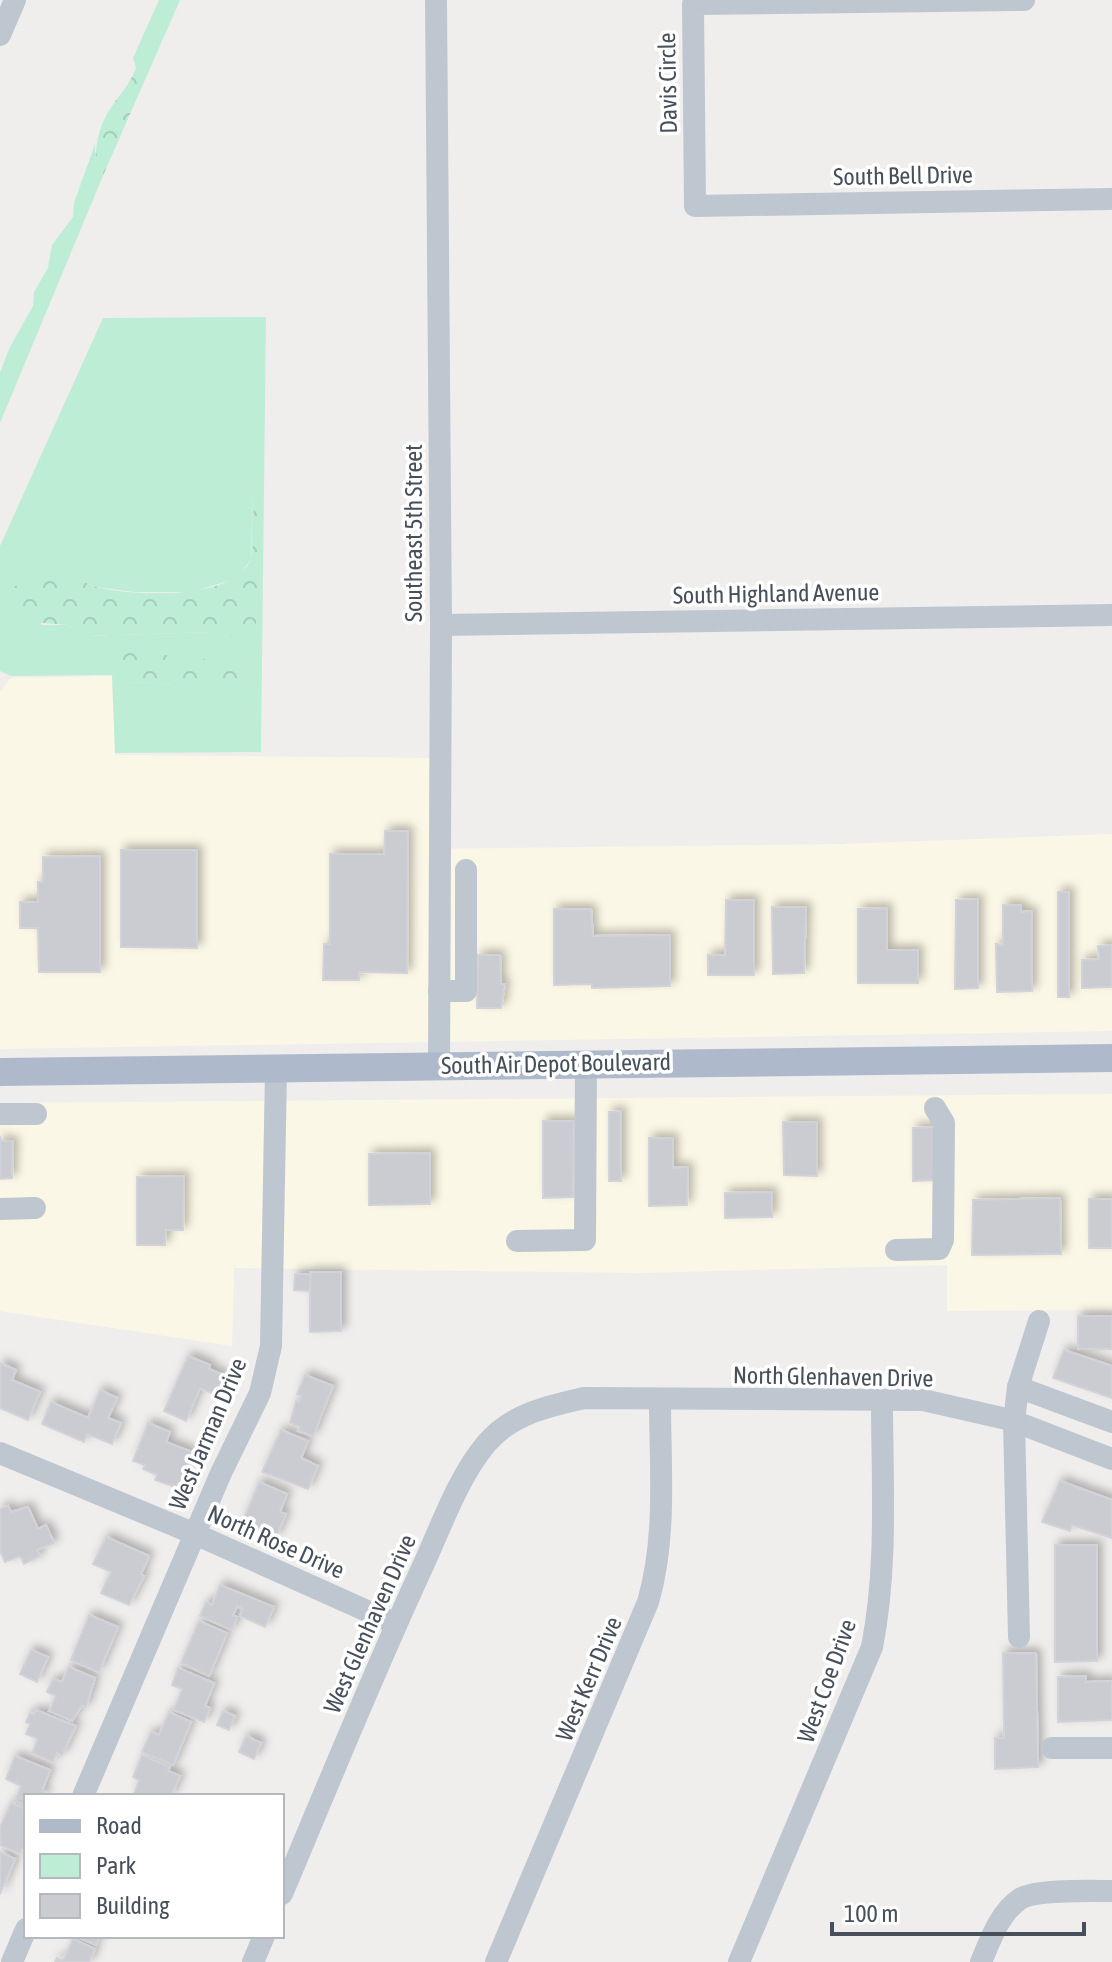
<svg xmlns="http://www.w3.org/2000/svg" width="1112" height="1962" font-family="'Asap Condensed',sans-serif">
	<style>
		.commercial { fill: #fbf7e6 }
		.green { fill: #bdedd5; fill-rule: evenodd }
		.forest { fill: url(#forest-crowns) }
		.building { fill: #caccd2; stroke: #d2d3d9; stroke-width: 2; filter: url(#shadow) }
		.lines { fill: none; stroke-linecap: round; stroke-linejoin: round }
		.minor { stroke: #bec6cf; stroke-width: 22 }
		.major { stroke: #aebacc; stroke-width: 28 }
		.labels { text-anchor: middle; stroke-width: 7; stroke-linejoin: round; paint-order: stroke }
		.street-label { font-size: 24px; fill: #464f5a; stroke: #fff }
	</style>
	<defs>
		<pattern id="forest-crowns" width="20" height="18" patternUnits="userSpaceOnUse" patternTransform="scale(2)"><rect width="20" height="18" fill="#bdedd5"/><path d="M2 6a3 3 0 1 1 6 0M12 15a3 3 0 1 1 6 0" fill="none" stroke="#a4cdb9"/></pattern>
		<filter id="shadow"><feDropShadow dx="4.5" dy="-4.5" stdDeviation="4" flood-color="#0004"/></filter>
	</defs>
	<rect width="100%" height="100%" fill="#f0eeed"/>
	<!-- commercial -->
	<g class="commercial">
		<polygon points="112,676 115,755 432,758 432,849 842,844 1112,834 1112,1031 0,1049 0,692 11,678"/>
		<polygon points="1112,1094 1112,1310 947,1311 947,1265 640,1273 234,1268 232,1346 0,1311 0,1103"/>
	</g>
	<!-- green -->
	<g class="green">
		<polygon points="159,0 180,0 148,73 136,68 133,58"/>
		<polygon points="95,144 95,173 102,178 0,423 0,372 10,347 33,306 34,292 48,268 52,245 73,217 74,203"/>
		<path d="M266 317 261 752 115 753 112 675 11 676 0 671V546L103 318ZM253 482 250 638 214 632 87 636 67 625H41L54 571 96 587 134 592H192L238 578 251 559ZM160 652 175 660 255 669V680L247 688H182L159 683 125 682Z"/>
	</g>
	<!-- forest -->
	<g class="forest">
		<path d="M136 68 148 73 102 178 95 174C95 149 97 127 112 106 122 92 130 83 136 68Z"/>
		<path d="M253 482H260C259 515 266 615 250 639L214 632 87 636 67 625 31 622 18 615 9 604 11 589C21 582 43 570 56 571 69 573 83 583 96 587 132 596 232 601 250 561 256 548 253 498 253 482Z"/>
		<polygon points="133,652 160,652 175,660 197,658 256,669 255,680 247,688 182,688 159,683 125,682 116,662 121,655"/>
	</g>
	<!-- building -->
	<g class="building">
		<polygon points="385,831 408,831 407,973 359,972 359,980 323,980 324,944 330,944 330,854 384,854"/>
		<polygon points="121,850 197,850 197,948 121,947"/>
		<polygon points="100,856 100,972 39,972 38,928 20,928 20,902 38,902 38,882 43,882 43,857"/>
		<rect x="1058" y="892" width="11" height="105"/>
		<polygon points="978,899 978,988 955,989 956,900"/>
		<polygon points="726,900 754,900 754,975 708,975 708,955 725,955"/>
		<polygon points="1003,905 1021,905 1021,912 1032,911 1032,991 997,992 996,944 1003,945"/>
		<polygon points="772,907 806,907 804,973 773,974"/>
		<polygon points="887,908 887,950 918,950 918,983 858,983 858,909"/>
		<polygon points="554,909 591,909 593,936 670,935 670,986 592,988 592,984 554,985"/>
		<polygon points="1112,945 1112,987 1082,988 1082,960 1099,959 1098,946"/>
		<polygon points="478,955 500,955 501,984 505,984 501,1008 477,1008"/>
		<polygon points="621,1111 621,1181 609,1181 609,1112"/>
		<polygon points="543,1121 574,1121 573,1197 543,1198"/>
		<polygon points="783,1122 817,1122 817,1176 784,1175"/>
		<polygon points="939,1127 939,1180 913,1181 913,1128"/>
		<polygon points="0,1136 1,1141 13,1141 12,1178 0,1179"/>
		<polygon points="649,1138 673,1138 673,1168 688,1167 687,1205 649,1206"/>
		<polygon points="430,1153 430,1204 369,1205 369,1154"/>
		<polygon points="184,1176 183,1230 166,1230 165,1245 137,1245 137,1177"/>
		<polygon points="772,1192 772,1217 725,1218 725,1193"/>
		<polygon points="1060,1198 1061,1254 972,1255 973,1200"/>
		<rect x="1089" y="1199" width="23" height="49"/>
		<polygon points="310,1272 341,1272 341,1331 310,1332"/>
		<polygon points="295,1274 311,1274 310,1291 294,1290"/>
		<rect x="1078" y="1316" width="34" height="33"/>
		<polygon points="1064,1350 1112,1366 1112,1398 1053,1378"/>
		<polygon points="188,1356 210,1365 209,1369 224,1375 216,1395 200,1388 186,1421 164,1411"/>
		<polygon points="0,1363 16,1370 12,1380 40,1392 28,1420 0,1408"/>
		<polygon points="305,1375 333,1386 313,1436 298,1431 300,1427 290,1423 296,1401 299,1402 301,1396 297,1394"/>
		<polygon points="100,1390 117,1398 108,1418 121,1423 112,1444 87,1434 84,1442 42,1424 51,1402 88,1418"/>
		<polygon points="148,1423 170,1432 166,1442 192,1452 178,1488 155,1480 157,1475 143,1469 145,1465 133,1461"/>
		<polygon points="281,1430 308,1441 301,1458 318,1466 308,1489 262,1472"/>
		<polygon points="1060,1481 1112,1500 1112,1538 1072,1525 1070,1531 1042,1522"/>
		<polygon points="259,1482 287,1494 280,1512 286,1514 276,1537 242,1523"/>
		<polygon points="8,1506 11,1512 28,1507 38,1529 46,1525 54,1543 37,1550 40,1556 24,1564 20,1556 5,1562 0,1551 0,1509"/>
		<polygon points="106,1537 149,1556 141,1574 144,1576 129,1605 101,1593 111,1572 93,1564"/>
		<polygon points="1055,1545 1097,1545 1097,1661 1055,1662"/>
		<polygon points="220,1585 274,1607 265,1627 240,1616 243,1609 237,1606 233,1615 237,1617 232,1630 200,1616 206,1602 212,1605"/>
		<polygon points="89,1615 118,1627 99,1672 71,1660"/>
		<polygon points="199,1621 227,1633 209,1676 181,1663"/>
		<polygon points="31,1650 48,1657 37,1682 20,1674"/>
		<polygon points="1003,1653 1036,1653 1038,1767 995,1769 995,1738 1004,1738"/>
		<polygon points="69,1667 95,1678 86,1707 82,1705 72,1721 49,1711 56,1696 47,1692 53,1679 62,1682"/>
		<polygon points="178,1668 214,1683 205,1706 210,1708 204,1722 174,1710 182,1689 172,1685"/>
		<polygon points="1086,1676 1086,1682 1112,1681 1112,1720 1058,1722 1058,1677"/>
		<polygon points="36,1710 76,1726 62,1755 57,1753 53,1762 32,1753 38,1739 26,1734 30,1724 26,1722 30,1713 34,1715"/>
		<polygon points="223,1711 235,1716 229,1730 217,1725"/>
		<polygon points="169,1712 191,1722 173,1765 142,1752 151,1732 159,1735"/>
		<polygon points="246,1736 261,1743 254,1759 239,1752"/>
		<polygon points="142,1755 170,1767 168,1771 180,1776 171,1796 133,1796 139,1780 133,1777"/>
		<polygon points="15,1756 50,1770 42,1791 46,1793 45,1796 26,1796 26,1806 15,1801 21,1786 6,1779"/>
		<polygon points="11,1803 26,1809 26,1841 20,1854 0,1845 0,1827"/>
		<polygon points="0,1852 15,1859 0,1894"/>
		<polygon points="75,1936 99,1936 96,1945"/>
		<polygon points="73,1939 95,1949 89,1962 55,1962 57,1958 63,1961"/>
	</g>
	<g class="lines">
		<!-- minor -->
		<g class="minor">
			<polyline points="436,0 441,625 439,1066"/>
			<polyline points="1024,0 693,4 695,206 1112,199"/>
			<polyline points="0,35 15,0"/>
			<polyline points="441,625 1112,615"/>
			<polyline points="439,991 466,991 466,870"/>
			<polyline points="0,1114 36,1114"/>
			<polyline points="0,1209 35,1208"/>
			<polyline points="517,1241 585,1240 586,1064"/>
			<polyline points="896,1250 939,1249 943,1240 944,1123 935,1108"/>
			<polyline points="1018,1387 1112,1422"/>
			<polyline points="0,1453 195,1534 396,1624"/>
			<polyline points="1019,1637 1014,1421 1018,1387 1039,1321"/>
			<polyline points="1052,1748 1112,1748"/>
			<polyline points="83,1796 221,1473 260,1393 271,1346 276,1070"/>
			<path d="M282 1894C328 1785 372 1676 422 1568 441 1527 457 1479 486 1444 511 1414 548 1406 584 1398L923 1400 1011 1420 1112 1459"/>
			<polyline points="12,1962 26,1929"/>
			<polyline points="253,1962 264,1936"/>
			<path d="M496 1962 648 1602C667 1537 660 1467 660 1400"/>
			<path d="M739 1962 872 1647C888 1566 882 1482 882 1400"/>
			<path d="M981 1962C990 1941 999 1913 1020 1899 1035 1889 1092 1891 1112 1891"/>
		</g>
		<!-- major -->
		<polyline class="major" points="0,1072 1112,1058"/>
	</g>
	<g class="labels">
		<!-- street labels -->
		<g class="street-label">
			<text transform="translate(668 83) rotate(-91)" y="8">Davis Circle</text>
			<text transform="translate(903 176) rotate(-1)" y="8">South Bell Drive</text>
			<text transform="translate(414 533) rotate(-90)" y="8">Southeast 5th Street</text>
			<text transform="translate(776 594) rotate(-1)" y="8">South Highland Avenue</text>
			<text transform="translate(556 1064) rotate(-1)" y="8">South Air Depot Boulevard</text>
			<text transform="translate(833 1377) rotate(1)" y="8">North Glenhaven Drive</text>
			<text transform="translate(208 1434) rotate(-67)" y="8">West Jarman Drive</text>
			<text transform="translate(276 1542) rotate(24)" y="8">North Rose Drive</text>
			<text transform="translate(370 1624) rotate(-66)" y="8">West Glenhaven Drive</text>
			<text transform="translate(589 1679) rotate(-67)" y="8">West Kerr Drive</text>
			<text transform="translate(827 1681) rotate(-70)" y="8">West Coe Drive</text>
		</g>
	</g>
	<!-- legend -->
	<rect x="24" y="1794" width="260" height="144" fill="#ffffff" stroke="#b5b9bd" stroke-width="2"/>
	<rect x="40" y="1820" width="40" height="12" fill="#aebacc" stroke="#b5b9bd" stroke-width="2"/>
	<text x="96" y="1834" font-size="24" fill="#464f5a">Road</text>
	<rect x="40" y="1854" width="40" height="24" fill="#bdedd5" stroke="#b5b9bd" stroke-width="2"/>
	<text x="96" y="1874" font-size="24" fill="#464f5a">Park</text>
	<rect x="40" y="1894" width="40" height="24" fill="#caccd2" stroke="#b5b9bd" stroke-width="2"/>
	<text x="96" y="1914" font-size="24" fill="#464f5a">Building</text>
	<!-- scale -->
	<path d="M832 1922v12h252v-12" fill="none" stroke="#464f5a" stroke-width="4"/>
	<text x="844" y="1922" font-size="24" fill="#464f5a" stroke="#ffffff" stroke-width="6" paint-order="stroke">100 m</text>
</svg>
